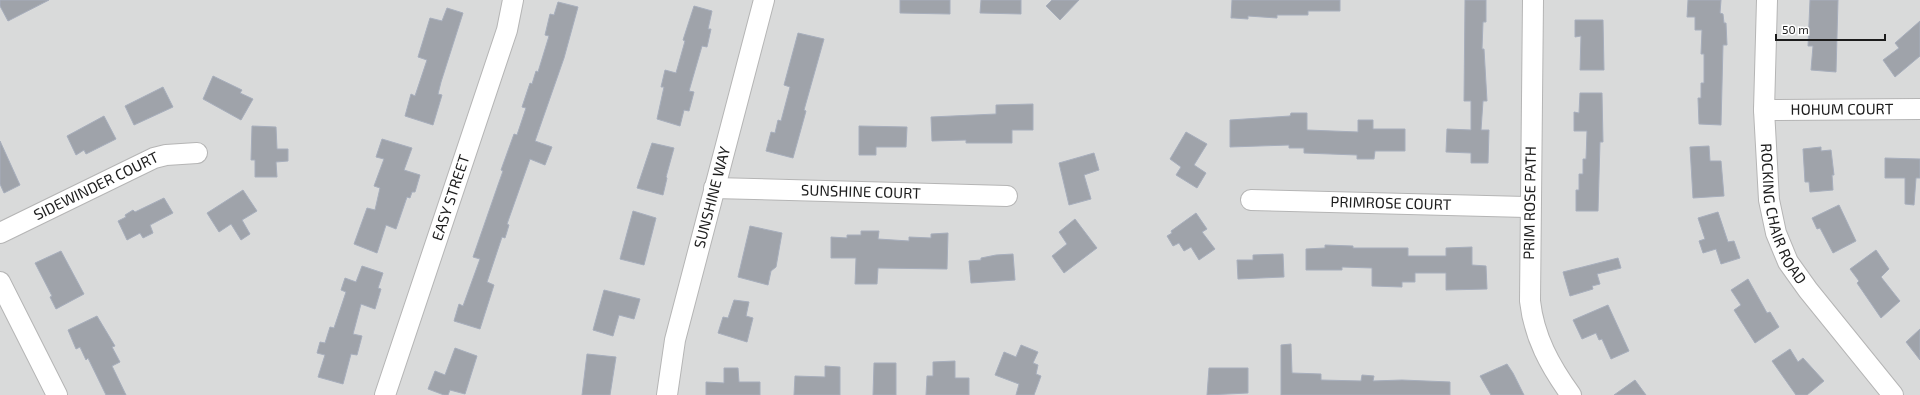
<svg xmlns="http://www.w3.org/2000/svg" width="1920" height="395" font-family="'Exo 2',sans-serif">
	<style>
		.residential { fill: #d9dada }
		.building { fill: #9fa3aa; stroke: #a7aebc }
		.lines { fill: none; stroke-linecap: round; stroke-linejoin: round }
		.minor-casing { stroke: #b5b5b5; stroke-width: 22 }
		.minor { stroke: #fff; stroke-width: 20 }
		.labels { text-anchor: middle; stroke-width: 4; stroke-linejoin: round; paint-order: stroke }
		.street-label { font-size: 15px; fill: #1c1c1c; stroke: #fff }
	</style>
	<rect width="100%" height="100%" fill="#e3e4ec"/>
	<!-- residential -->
	<rect class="residential" x="0" y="0" width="1920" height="395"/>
	<!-- building -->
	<g class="building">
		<polygon points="0,0 49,0 8,21 0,6"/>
		<polygon points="900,0 950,0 950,14 900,13"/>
		<polygon points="981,0 1021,0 1021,14 980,13"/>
		<polygon points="1052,0 1079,0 1060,20 1046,6"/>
		<polygon points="1232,0 1340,0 1340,11 1308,11 1308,15 1277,15 1277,18 1248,16 1248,19 1234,18 1231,18"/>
		<polygon points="1465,0 1486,0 1486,22 1483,22 1482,49 1484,49 1487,101 1483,101 1481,130 1489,130 1488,163 1471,163 1471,153 1446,152 1447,129 1471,130 1471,101 1464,101"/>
		<polygon points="1688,0 1721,0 1720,13 1723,14 1724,23 1726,23 1727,45 1723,45 1721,125 1699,124 1698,98 1701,98 1701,83 1704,83 1704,54 1701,54 1702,30 1695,30 1695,17 1687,17"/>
		<polygon points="1810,0 1838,0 1836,72 1811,70 1813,46 1808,46"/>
		<polygon points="558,2 578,7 564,58 535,141 552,147 545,165 530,159 507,224 509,225 505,238 502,237 487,282 494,285 480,329 454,321 459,304 463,306 480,259 473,257 498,185 503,171 501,170 514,134 517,135 526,108 522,107 530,83 532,84 536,71 538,72 549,36 545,35 550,14 554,15"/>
		<polygon points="694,6 712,11 708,29 711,29 707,47 702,46 689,91 694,92 689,111 684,110 680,126 657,119 664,87 661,87 665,70 676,73 685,41 683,40"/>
		<polygon points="447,8 463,13 441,82 438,94 442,95 433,125 405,116 411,94 415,96 427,60 418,57 430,18 442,21"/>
		<polygon points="1575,20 1603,20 1604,70 1580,70 1581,36 1575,37"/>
		<polygon points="1920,21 1920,56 1895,77 1883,60 1899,48 1895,43"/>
		<polygon points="798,33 824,39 804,110 806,111 793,158 766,151 771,132 775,133 778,120 781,121 790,87 784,85"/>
		<polygon points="213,76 242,90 240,93 253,99 241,120 203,99"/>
		<polygon points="163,87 173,107 134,125 125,106"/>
		<polygon points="1580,93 1602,93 1603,142 1600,142 1598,211 1576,211 1576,190 1579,190 1579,174 1583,174 1583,159 1586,159 1587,131 1574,131 1574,112 1579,113"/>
		<polygon points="1033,104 1033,130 1012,130 1012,143 966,143 966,140 932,141 931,117 996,114 996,105"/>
		<polygon points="1291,113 1307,113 1307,130 1358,132 1358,120 1373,120 1373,129 1405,129 1405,151 1375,151 1374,159 1357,159 1357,155 1304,153 1304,148 1289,148 1289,145 1230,147 1230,120 1290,116"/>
		<polygon points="104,116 116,139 86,154 84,150 76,155 67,136"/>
		<polygon points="252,126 276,127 277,149 288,149 288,161 276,162 277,177 255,177 255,160 251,160"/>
		<polygon points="859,126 907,127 906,147 876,147 876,155 859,155"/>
		<polygon points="1186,132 1207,144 1194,165 1206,173 1197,188 1176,175 1181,167 1170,159"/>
		<polygon points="382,139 412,148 404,170 420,175 415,192 412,192 410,198 407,197 396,229 386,225 377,253 354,244 367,208 375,210 380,188 374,186 384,159 376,157"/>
		<polygon points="0,141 20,185 4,193 0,184"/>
		<polygon points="652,143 674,148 666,177 667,178 663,195 637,188"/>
		<polygon points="1709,146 1710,161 1721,161 1724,196 1693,198 1690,147"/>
		<polygon points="1821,147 1821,151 1831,150 1834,175 1832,175 1833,190 1810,192 1809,182 1805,182 1803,149"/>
		<polygon points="1094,153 1099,170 1084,175 1091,199 1069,205 1059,163"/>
		<polygon points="1885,158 1920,159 1920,178 1916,178 1914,205 1905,204 1905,178 1885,178"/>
		<polygon points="243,190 257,211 242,220 250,234 241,240 231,224 219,232 207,213"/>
		<polygon points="164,198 173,213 150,225 153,233 143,238 140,233 127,240 118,221 126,217 125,215 133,210 135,212"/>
		<polygon points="1839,205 1856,241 1833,253 1820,228 1817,229 1812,218"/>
		<polygon points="633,211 656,218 644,265 620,259"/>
		<polygon points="1718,212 1728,242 1734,241 1740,258 1721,264 1716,249 1703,253 1699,241 1705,239 1698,218"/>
		<polygon points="1196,213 1207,229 1202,232 1215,249 1199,260 1191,247 1184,251 1179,243 1173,246 1167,236 1172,233 1171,231"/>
		<polygon points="1075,219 1097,248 1064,273 1052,256 1067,244 1059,232"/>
		<polygon points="750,226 782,233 776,267 771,271 768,285 738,277"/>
		<polygon points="861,231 879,231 878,239 909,241 909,237 931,238 931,234 948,233 947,269 878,268 877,284 855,284 856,258 831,258 831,237 847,238 847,235 861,235"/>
		<polygon points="1325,245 1353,246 1353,248 1408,248 1408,256 1446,256 1446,248 1472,247 1472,265 1486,266 1487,289 1446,290 1446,273 1415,273 1415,282 1402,282 1402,287 1372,286 1372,268 1342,267 1342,270 1306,270 1306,249 1325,248"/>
		<polygon points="1876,250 1889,269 1881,277 1900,301 1881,318 1857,283 1859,281 1850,269"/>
		<polygon points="61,251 84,294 56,309 50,297 52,296 35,263"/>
		<polygon points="1013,254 1015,280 971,283 969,261 981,260 981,258 996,255"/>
		<polygon points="1283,254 1284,277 1238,279 1237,260 1253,260 1253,255"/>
		<polygon points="1618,258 1621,268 1597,274 1600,284 1592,286 1593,289 1570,296 1563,272"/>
		<polygon points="362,266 383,273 378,288 381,289 375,309 361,304 353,334 362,336 357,355 351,354 343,384 318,377 325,355 317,353 320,342 325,343 330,327 334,328 346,292 341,290 345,278 356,282"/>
		<polygon points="1748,279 1767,313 1770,312 1779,327 1755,343 1734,310 1741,305 1731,290"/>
		<polygon points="604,290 640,299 634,319 619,315 613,336 593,330"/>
		<polygon points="734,300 749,302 746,316 753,318 747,342 718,333 723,317 728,318"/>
		<polygon points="1608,305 1629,351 1611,359 1602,339 1599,340 1596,333 1582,339 1573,320"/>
		<polygon points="97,316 115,346 112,347 120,362 112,366 126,395 106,395 88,358 86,360 80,347 76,349 68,330"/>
		<polygon points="1920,329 1920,360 1906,342"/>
		<polygon points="1291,344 1292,373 1321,374 1321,380 1361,381 1362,375 1374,376 1373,381 1402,380 1450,382 1450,395 1281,395 1281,345"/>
		<polygon points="1021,345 1038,352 1033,363 1038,365 1036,374 1041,376 1034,395 1016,395 1019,384 995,375 1004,352 1016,357"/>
		<polygon points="455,348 477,356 465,394 450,390 448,395 444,395 428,389 435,371 445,375"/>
		<polygon points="1790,349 1798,362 1803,358 1824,381 1807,395 1796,395 1772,361"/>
		<polygon points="587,354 616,357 610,395 582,395"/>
		<polygon points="955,361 955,378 969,378 969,395 926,395 927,376 933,376 933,362"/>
		<polygon points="874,363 896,363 896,395 873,395"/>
		<polygon points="1507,364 1513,373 1524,395 1491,395 1480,376"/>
		<polygon points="825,366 840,367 840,395 794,395 795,376 825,377"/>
		<polygon points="724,368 738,368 739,382 760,382 760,395 706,395 706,382 724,383"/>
		<polygon points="1209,368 1248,368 1248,393 1207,395"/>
		<polygon points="1635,380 1646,395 1614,395"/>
	</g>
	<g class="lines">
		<!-- minor casing -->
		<g class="minor-casing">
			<g id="minor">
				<path d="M1533 0 1530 301C1534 337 1550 366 1571 395"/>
				<path id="s1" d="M1767 0 1764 110 1769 200 1776 233 1788 262 1808 290 1893 395"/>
				<path id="s2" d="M1764 110 1920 109"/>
				<path id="s3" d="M714 188 1007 196"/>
				<path id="s4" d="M1251 200 1530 207"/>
				<path id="s5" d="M0 233 154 158 166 155 197 153"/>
				<polyline points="0,282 57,395"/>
				<path id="s6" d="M385 395 507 30 513 0"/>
				<path id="s7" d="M667 395 675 340 764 0"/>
			</g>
		</g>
		<!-- minor -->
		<use href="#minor" class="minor"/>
	</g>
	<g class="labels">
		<!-- street labels -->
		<g class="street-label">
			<text dy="5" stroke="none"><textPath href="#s2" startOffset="78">HOHUM COURT</textPath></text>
			<text dy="5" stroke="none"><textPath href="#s5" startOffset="107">SIDEWINDER COURT</textPath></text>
			<text dy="5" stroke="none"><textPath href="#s3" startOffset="147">SUNSHINE COURT</textPath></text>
			<text dy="5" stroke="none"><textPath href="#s7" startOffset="203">SUNSHINE WAY</textPath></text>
			<text dy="5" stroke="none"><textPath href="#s6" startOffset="208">EASY STREET</textPath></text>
			<text dy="5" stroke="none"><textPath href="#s4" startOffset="140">PRIMROSE COURT</textPath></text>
			<text transform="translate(1530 203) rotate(-89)" y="5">PRIM ROSE PATH</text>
			<text dy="5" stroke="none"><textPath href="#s1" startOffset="217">ROCKING CHAIR ROAD</textPath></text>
		</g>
	</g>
	<!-- scale -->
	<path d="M1776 34v6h109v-6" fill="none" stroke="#1c1c1c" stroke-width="2"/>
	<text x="1782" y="34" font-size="12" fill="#1c1c1c" stroke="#ffffff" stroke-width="3" paint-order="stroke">50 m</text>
</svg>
